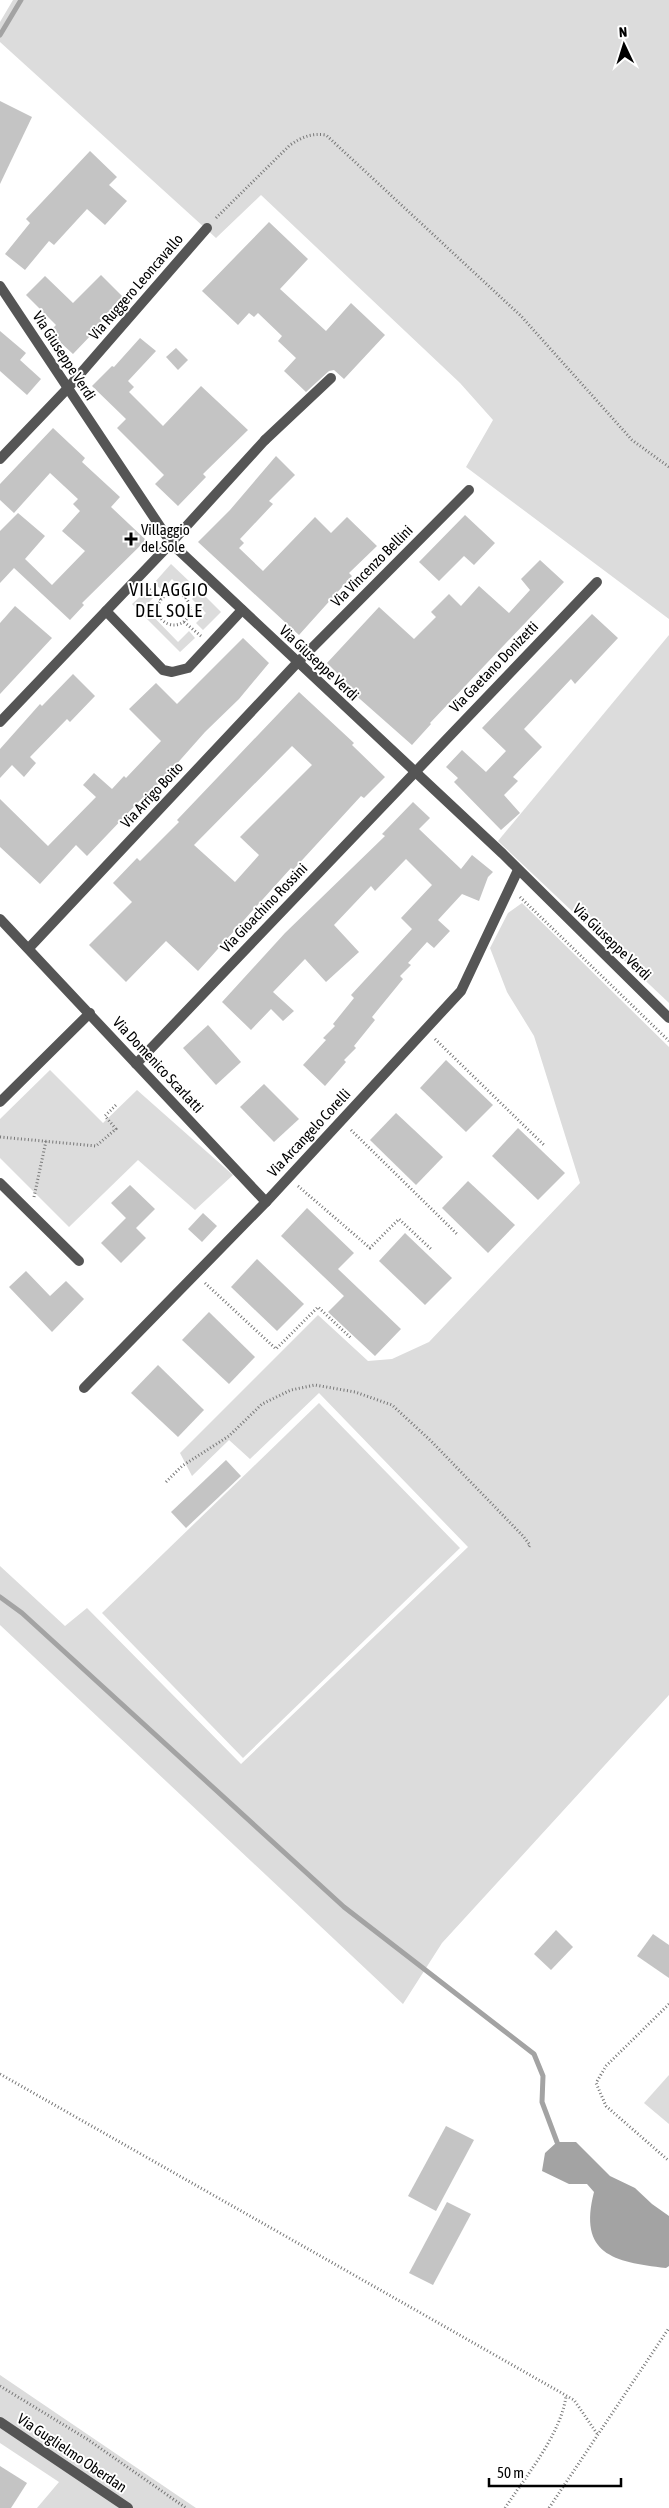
<svg xmlns="http://www.w3.org/2000/svg" width="669" height="2508" font-family="'Asap Condensed',sans-serif">
	<style>
		.green { fill: #dcdcdc }
		.water { fill: #a3a3a3 }
		.lines { fill: none; stroke-linecap: round; stroke-linejoin: round }
		.stream { stroke: #a3a3a3; stroke-width: 5 }
		.building { fill: #c4c4c4; fill-rule: evenodd }
		.path { stroke: #777; stroke-width: 3; stroke-dasharray: 1 2.5; stroke-linecap: butt }
		.lane { stroke: #555; stroke-width: 10 }
		.street { stroke: #555; stroke-width: 10 }
		.poi-dot { fill: #000; stroke: #fff; stroke-width: 2 }
		.labels { text-anchor: middle; stroke-width: 4; stroke-linejoin: round; paint-order: stroke }
		.street-label { font-size: 15px; fill: #000; stroke: #fff }
		.poi-label { font-size: 15px; fill: #000; stroke: #fff; text-anchor: start }
		.quarter-label { font-size: 18px; letter-spacing: 1px; fill: #000; stroke: #fff }
	</style>
	<rect width="100%" height="100%" fill="#fff"/>
	<!-- green -->
	<g class="green">
		<polygon points="13,0 669,0 669,619 466,467 493,420 460,383 261,195 216,238 0,42 0,22"/>
		<polygon points="171,564 191,583 184,591 172,579 162,590 154,583"/>
		<polygon points="146,591 153,598 144,607 178,642 189,631 195,638 180,652 132,604"/>
		<polygon points="200,591 221,612 203,630 196,623 206,613 192,599"/>
		<polygon points="669,635 669,1003 498,841"/>
		<polygon points="522,903 669,1047 669,1695 442,1943 403,2004 0,1625 0,1566 65,1626 87,1608 241,1764 468,1547 319,1393 250,1459 229,1440 192,1476 180,1453 318,1315 368,1361 392,1359 429,1342 580,1183 534,1036 507,992 490,948 508,913"/>
		<polygon points="50,1070 103,1123 137,1090 233,1175 195,1210 138,1160 69,1227 0,1158 0,1119"/>
		<polygon points="319,1403 460,1548 243,1758 102,1613"/>
		<polygon points="669,2075 669,2124 644,2103"/>
		<polygon points="0,2375 196,2508 37,2508 59,2482 0,2443"/>
	</g>
	<!-- water -->
	<path class="water" d="M557 2142H576L610 2176 635 2188 652 2204 669 2216V2266L666 2268C613 2262 578 2254 594 2192L587 2184H569L542 2171 545 2153Z"/>
	<g class="lines">
		<!-- stream -->
		<g class="stream">
			<polyline points="0,35 21,0"/>
			<polyline points="0,1597 22,1613 344,1907 534,2054 543,2076 542,2102 557,2142"/>
		</g>
	</g>
	<!-- building -->
	<g class="building">
		<polygon points="0,101 32,117 0,184"/>
		<polygon points="90,151 117,177 109,185 127,201 105,225 87,209 54,245 49,241 25,270 5,254 30,223 26,219"/>
		<polygon points="269,222 308,259 280,289 326,331 351,303 385,335 344,379 334,370 329,371 306,392 284,371 296,358 278,341 282,336 258,313 254,317 249,313 238,325 202,291"/>
		<polygon points="101,275 124,298 92,331 94,332 73,354 49,332 56,325 26,295 45,276 73,303"/>
		<polygon points="0,331 26,353 20,360 41,379 27,395 0,371"/>
		<polygon points="140,338 156,351 128,381 134,387 129,392 163,426 201,386 248,430 203,474 206,477 178,506 155,484 164,475 117,428 126,419 92,386 112,366 114,367"/>
		<polygon points="176,348 188,360 178,370 166,357"/>
		<polygon points="53,428 85,458 82,462 120,497 111,507 146,540 82,603 84,605 70,620 14,568 0,583 0,531 18,513 45,536 25,559 52,585 85,551 62,531 80,511 73,504 78,499 50,473 14,513 0,500 0,484"/>
		<polygon points="276,456 295,475 269,501 273,504 240,539 244,543 239,548 263,571 315,517 331,533 347,517 377,546 349,573 352,576 299,635 198,542 230,510"/>
		<polygon points="465,515 495,543 474,565 464,556 439,581 419,562"/>
		<polygon points="540,560 564,582 430,723 431,724 412,745 335,677 338,674 327,663 379,607 414,639 436,617 431,612 449,594 461,606 479,586 509,613 530,590 521,579"/>
		<polygon points="15,606 52,638 0,694 0,623"/>
		<polygon points="592,614 618,638 575,684 571,679 524,729 542,747 513,777 518,781 504,795 520,813 501,830 454,782 458,778 446,767 462,750 486,772 506,751 482,728"/>
		<polygon points="243,638 269,663 239,699 205,732 150,794 148,792 87,856 76,845 40,884 0,847 0,799 48,846 96,797 83,785 94,773 112,789 124,776 126,778 161,741 129,709 156,683 177,704"/>
		<polygon points="73,674 95,696 70,722 67,719 30,757 36,763 24,777 12,765 0,778 0,749 40,704 42,706"/>
		<path d="M299 692 354 743 352 745 385 777 364 798 361 796 293 870 291 868 198 971 166 941 126 982 89 945 132 902 113 883 137 858 140 861 179 822 177 820ZM292 746 312 765 240 837 259 855 235 882 194 845Z"/>
		<polygon points="413,802 430,818 419,829 461,869 472,855 493,872 488,877 479,901 462,894 438,920 450,931 434,948 427,942 408,963 411,965 400,976 403,979 372,1017 375,1020 354,1046 356,1048 344,1060 346,1062 325,1086 303,1065 326,1040 323,1038 335,1026 333,1024 354,998 351,995 412,929 401,918 432,885 406,859 375,891 371,886 334,925 359,952 326,982 305,959 273,992 294,1011 283,1021 271,1009 251,1030 222,1002 285,933 385,836 382,834"/>
		<polygon points="208,1025 241,1062 216,1085 183,1048"/>
		<polygon points="446,1060 493,1105 466,1132 420,1088"/>
		<polygon points="264,1084 299,1119 274,1142 240,1107"/>
		<polygon points="396,1113 443,1157 416,1185 370,1140"/>
		<polygon points="518,1128 565,1173 538,1200 492,1156"/>
		<polygon points="468,1181 515,1225 488,1253 442,1208"/>
		<polygon points="130,1185 155,1209 136,1228 146,1238 121,1263 101,1243 126,1218 111,1203"/>
		<polygon points="307,1208 354,1253 338,1269 401,1329 375,1356 328,1312 344,1296 281,1236"/>
		<polygon points="203,1213 217,1226 202,1242 188,1229"/>
		<polygon points="405,1233 452,1278 425,1305 379,1261"/>
		<polygon points="257,1259 304,1304 277,1331 231,1287"/>
		<polygon points="26,1271 50,1296 66,1281 84,1299 52,1332 9,1287"/>
		<polygon points="209,1312 255,1357 229,1384 182,1340"/>
		<polygon points="158,1365 204,1410 178,1437 131,1393"/>
		<polygon points="226,1460 241,1476 186,1528 171,1512"/>
		<polygon points="556,1930 573,1947 551,1970 534,1954"/>
		<polygon points="653,1934 669,1945 669,1978 637,1956"/>
		<polygon points="446,2126 474,2140 436,2211 408,2196"/>
		<polygon points="447,2202 471,2214 433,2285 409,2273"/>
		<polygon points="0,2466 27,2483 11,2508 0,2508"/>
	</g>
	<g class="lines">
		<!-- path -->
		<g class="path">
			<path d="M216 218 290 145C302 137 311 133 326 135L521 316 632 440 669 467"/>
			<polyline points="147,587 161,600"/>
			<circle cx="174" cy="609" r="16"/>
			<polyline points="185,598 197,586"/>
			<polyline points="184,622 201,636"/>
			<polyline points="520,897 669,1041"/>
			<polyline points="435,1039 545,1146"/>
			<polyline points="351,1130 457,1234"/>
			<polyline points="0,1137 96,1146 116,1129 105,1116 116,1105"/>
			<polyline points="298,1186 370,1248 399,1219 432,1250"/>
			<polyline points="34,1197 46,1141"/>
			<polyline points="205,1283 276,1349 318,1307 351,1338"/>
			<polyline points="166,1482 182,1466 229,1436 262,1404 291,1390 315,1385 355,1392 392,1405 431,1441 523,1536 530,1545 528,1548"/>
			<polyline points="669,2004 606,2066 596,2083 606,2106 669,2161"/>
			<polyline points="0,2074 574,2400 598,2435"/>
			<polyline points="0,2386 87,2439 186,2508"/>
			<path d="M505 2508C526 2476 561 2434 566 2396"/>
			<polyline points="549,2508 669,2328"/>
		</g>
		<!-- lane -->
		<g class="lane">
			<polyline points="265,440 331,378"/>
			<polyline points="106,611 163,670 172,672 188,668 242,610"/>
		</g>
		<!-- street -->
		<g class="street">
			<polyline points="0,286 171,543 503,854 669,1018"/>
			<polyline points="0,459 67,389 207,228"/>
			<polyline points="0,722 171,543 265,440"/>
			<polyline points="0,919 266,1202"/>
			<polyline points="29,948 297,663 469,490"/>
			<polyline points="136,1064 597,582"/>
			<polyline points="0,1102 90,1013"/>
			<polyline points="0,1183 79,1261"/>
			<polyline points="84,1388 266,1202 461,991 518,870"/>
			<polyline points="0,2422 128,2508"/>
		</g>
	</g>
	<!-- markers -->
	<path class="poi-dot" d="M128.5 531.5h5v5h5v5h-5v5h-5v-5h-5v-5h5z"/>
	<g class="labels">
		<!-- street labels -->
		<g class="street-label">
			<text transform="translate(136 287) rotate(-49)" y="5">Via Ruggero Leoncavallo</text>
			<text transform="translate(64 356) rotate(57)" y="5">Via Giuseppe Verdi</text>
			<text transform="translate(372 566) rotate(-45)" y="5">Via Vincenzo Bellini</text>
			<text transform="translate(319 663) rotate(43)" y="5">Via Giuseppe Verdi</text>
			<text transform="translate(494 667) rotate(-46)" y="5">Via Gaetano Donizetti</text>
			<text transform="translate(152 795) rotate(-47)" y="5">Via Arrigo Boito</text>
			<text transform="translate(264 908) rotate(-46)" y="5">Via Gioachino Rossini</text>
			<text transform="translate(612 942) rotate(44)" y="5">Via Giuseppe Verdi</text>
			<text transform="translate(158 1065) rotate(47)" y="5">Via Domenico Scarlatti</text>
			<text transform="translate(309 1133) rotate(-47)" y="5">Via Arcangelo Corelli</text>
			<text transform="translate(72 2453) rotate(34)" y="5">Via Guglielmo Oberdan</text>
		</g>
		<!-- poi labels -->
		<g class="poi-label">
			<text x="141" y="535">Villaggio<tspan x="141" dy="17">del Sole</tspan></text>
		</g>
		<!-- quarter labels -->
		<g class="quarter-label">
			<text x="169" y="596">VILLAGGIO<tspan x="169" dy="21">DEL SOLE</tspan></text>
		</g>
	</g>
	<!-- north arrow -->
	<g transform="translate(624 45) rotate(356)" stroke="#ffffff" stroke-width="4" paint-order="stroke">
	<path d="M0-4L9 19L0 12L-9 19Z" fill="#000000"/>
	<text y="-8" font-size="14" font-weight="bold" text-anchor="middle" fill="#000000">N</text>
	</g>
	<!-- scale -->
	<path d="M489 2478v8h132v-8" fill="none" stroke="#000000" stroke-width="2.5"/>
	<text x="497" y="2478" font-size="15" fill="#000000" stroke="#ffffff" stroke-width="4" paint-order="stroke">50 m</text>
</svg>
